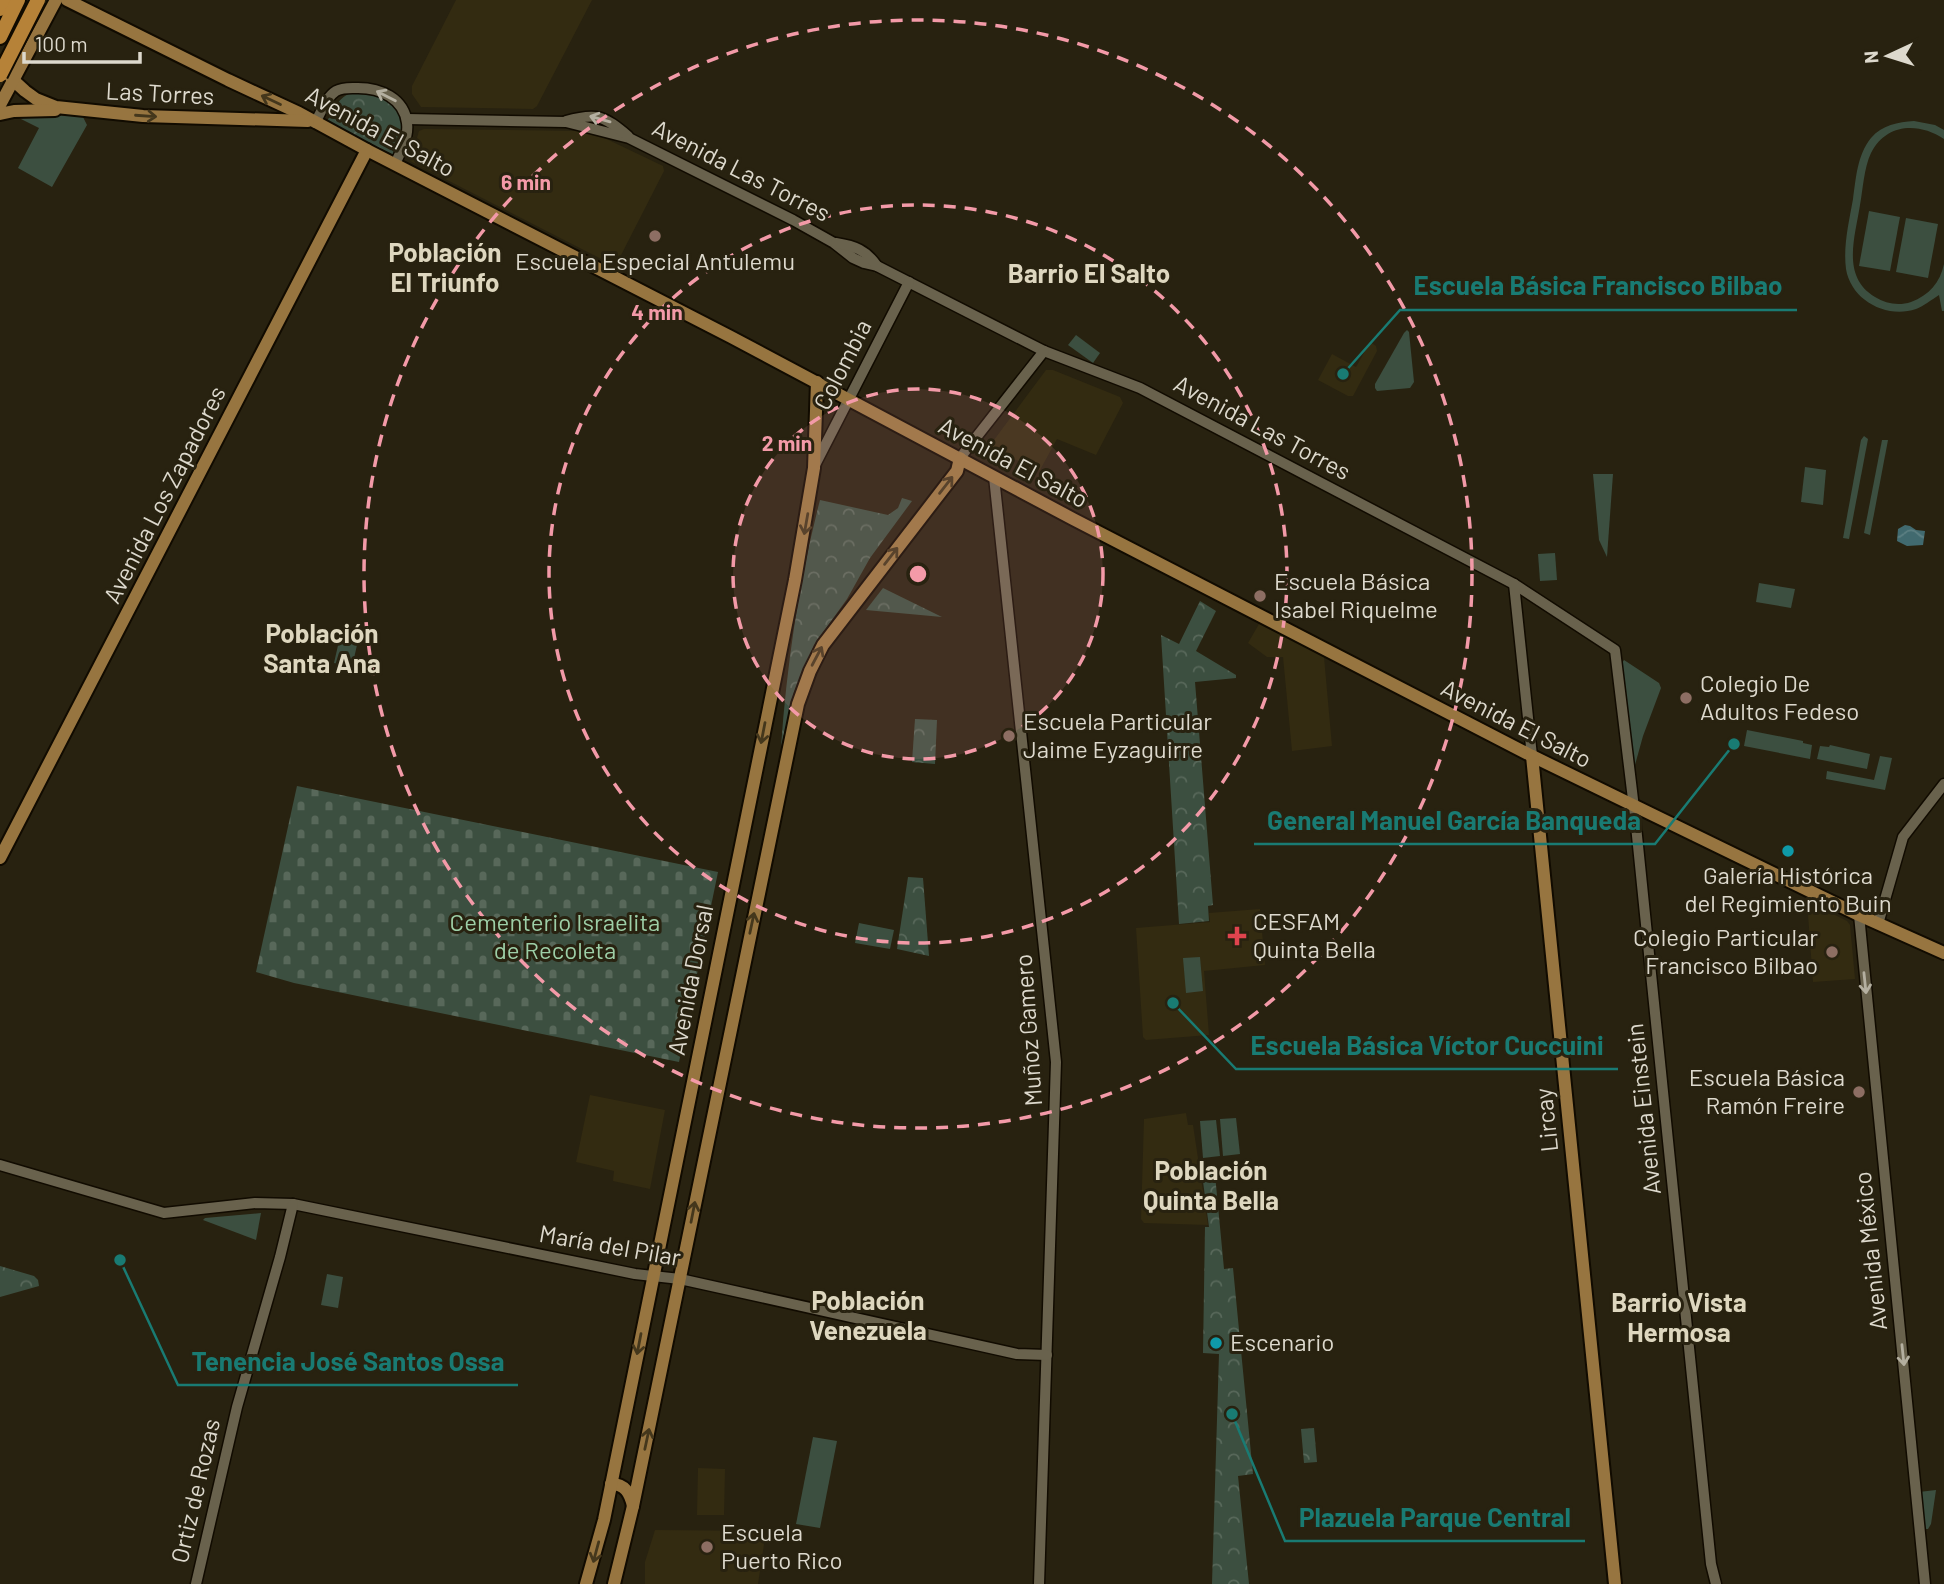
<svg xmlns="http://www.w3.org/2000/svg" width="1944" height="1584" font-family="Barlow,sans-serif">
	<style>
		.built { fill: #332b11 }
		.green { fill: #3c4f40 }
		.cemetery { fill: url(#cemetery-stones) }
		.park { fill: url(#park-crowns) }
		.water { fill: url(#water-waves) }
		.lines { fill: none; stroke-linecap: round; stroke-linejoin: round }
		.minor-casing { stroke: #110b00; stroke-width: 13 }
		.major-casing { stroke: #110b00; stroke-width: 16 }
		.highway-casing { stroke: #110b00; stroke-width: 18 }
		.minor { stroke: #69624d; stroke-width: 10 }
		.major { stroke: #977540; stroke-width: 12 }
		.highway { stroke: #b68238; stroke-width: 14 }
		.highway-bridge-casing { stroke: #110b00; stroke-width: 18; stroke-linecap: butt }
		.highway-bridge { stroke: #b68238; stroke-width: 14 }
		.oneway { stroke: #b4afa0 }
		.oneway2 { stroke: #44371c }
		.ring { fill: none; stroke: #f39aa8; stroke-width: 3.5; stroke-dasharray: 12 9 }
		.education-dot { fill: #8d6e63; stroke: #282210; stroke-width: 2.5 }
		.culture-dot { fill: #0f9aa8; stroke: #282210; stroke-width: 2.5 }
		.health-dot { fill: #e0444e; stroke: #282210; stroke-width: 2.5 }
		.labels { text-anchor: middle; stroke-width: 6; stroke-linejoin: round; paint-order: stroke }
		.street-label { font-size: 24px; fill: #ddd9cd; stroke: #282210 }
		.poi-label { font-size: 24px; fill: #ddd9cd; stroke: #282210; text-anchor: start }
		.park-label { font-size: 24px; fill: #9dcfa7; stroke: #282210 }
		.neighbourhood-label { font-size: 26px; font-weight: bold; fill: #ded7bf; stroke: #282210 }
		.centre { fill: #f39aa8; stroke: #282210; stroke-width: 3.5 }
		.ring-label { font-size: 21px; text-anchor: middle; font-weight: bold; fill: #f39aa8; stroke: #282210; stroke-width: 6; stroke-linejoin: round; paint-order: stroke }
		.leader { fill: none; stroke: #197b73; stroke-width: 2.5 }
		.callout-dot { fill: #197b73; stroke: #282210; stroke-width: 2.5 }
		.callout-label { font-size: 26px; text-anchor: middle; font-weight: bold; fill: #197b73; stroke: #282210; stroke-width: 6; stroke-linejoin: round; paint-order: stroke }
	</style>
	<defs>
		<pattern id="cemetery-stones" width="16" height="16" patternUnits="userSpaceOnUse" patternTransform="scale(1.75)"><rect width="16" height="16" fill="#3c4f40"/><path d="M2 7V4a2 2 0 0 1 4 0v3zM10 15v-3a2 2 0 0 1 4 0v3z" fill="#58685a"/></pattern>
		<pattern id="park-crowns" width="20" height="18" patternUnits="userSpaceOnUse" patternTransform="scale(1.75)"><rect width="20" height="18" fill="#3c4f40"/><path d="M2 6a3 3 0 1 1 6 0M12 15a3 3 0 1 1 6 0" fill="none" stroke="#58685a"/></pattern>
		<pattern id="water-waves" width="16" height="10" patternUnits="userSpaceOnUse" patternTransform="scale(1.75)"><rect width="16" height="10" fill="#416a6f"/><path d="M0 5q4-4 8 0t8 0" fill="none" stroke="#5c7f82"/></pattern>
	</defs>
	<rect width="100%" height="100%" fill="#282210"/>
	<!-- built -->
	<g class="built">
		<polygon points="456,0 592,0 537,106 533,109 421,107 412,94 412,86"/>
		<polygon points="424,129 579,131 594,133 663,166 664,171 617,263 611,264 410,161 419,131"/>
		<polygon points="1370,342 1376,346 1377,351 1353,396 1348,396 1318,380 1332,354 1356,367"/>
		<polygon points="1046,370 1053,370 1120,397 1123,403 1096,455 1057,439 1040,470 988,448"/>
		<polygon points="1259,624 1324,657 1332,746 1292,751 1283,657 1267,657 1248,643"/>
		<polygon points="1807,901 1847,921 1850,925 1855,979 1813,982"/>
		<polygon points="1260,909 1265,965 1204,971 1209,1035 1146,1040 1143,1037 1136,928 1210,922 1209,913"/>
		<polygon points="590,1095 665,1110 650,1189 613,1181 614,1171 576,1162"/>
		<polygon points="1186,1113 1188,1125 1193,1125 1208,1225 1144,1223 1141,1219 1144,1119"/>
		<polygon points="698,1468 725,1469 724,1515 697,1515"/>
		<polygon points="655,1530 766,1531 758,1584 645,1584 645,1562"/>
	</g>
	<!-- green -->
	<g class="green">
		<polygon points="82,115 87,125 52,187 18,168 39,128 15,116"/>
		<path d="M1914 121 1935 125 1944 130V139C1919 122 1886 123 1871 153 1864 168 1863 188 1860 205 1855 237 1841 277 1875 297 1886 304 1899 306 1911 302 1929 295 1940 283 1944 264V311H1942L1939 295C1931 300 1924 306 1916 309 1886 319 1851 300 1846 269 1843 246 1849 222 1853 199 1856 179 1857 155 1871 138 1882 125 1898 122 1914 121Z"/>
		<polygon points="1869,211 1900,217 1890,271 1859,266"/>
		<polygon points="1906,218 1938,224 1928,278 1896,272"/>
		<polygon points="1407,330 1409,332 1414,382 1410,388 1377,391 1375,388 1375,384 1404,333"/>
		<polygon points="1076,335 1100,353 1093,363 1068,345"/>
		<polygon points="1864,436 1868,439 1849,539 1843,538 1861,440"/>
		<polygon points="1882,440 1888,440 1870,535 1864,533"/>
		<polygon points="1805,467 1826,470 1823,505 1801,502"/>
		<polygon points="1593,474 1613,474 1607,557 1599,540"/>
		<polygon points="1555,553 1557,580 1540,581 1538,554"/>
		<polygon points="1759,583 1795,589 1791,608 1756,602"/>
		<polygon points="339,641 357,645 352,667 334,663"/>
		<polygon points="1624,660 1659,683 1661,688 1643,736 1635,765 1632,763 1622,663"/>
		<polygon points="1747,730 1803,741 1803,743 1812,745 1810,759 1744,746"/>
		<polygon points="1830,745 1870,754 1867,769 1817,759 1820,746 1829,747"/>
		<polygon points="1880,756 1892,758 1885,790 1826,779 1827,771 1874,780"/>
		<polygon points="859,923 894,930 890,949 855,943"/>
		<polygon points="1200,957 1203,991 1186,993 1183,958"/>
		<polygon points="1236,1118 1240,1154 1223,1156 1220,1119"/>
		<polygon points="1216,1120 1220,1156 1203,1158 1200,1121"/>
		<polygon points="261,1213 256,1240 203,1220 205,1218"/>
		<polygon points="327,1274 343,1277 338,1308 321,1305"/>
		<polygon points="813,1437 837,1441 820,1528 796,1524"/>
		<polygon points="1936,1490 1931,1524 1928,1529 1926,1529 1923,1525 1919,1492"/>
	</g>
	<!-- cemetery -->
	<polygon class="cemetery" points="297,786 718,872 679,1062 294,983 256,972"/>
	<!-- park -->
	<g class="park">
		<path d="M357 92C367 93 376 93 385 98 405 111 410 137 394 155L326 123C335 108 339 94 357 92Z"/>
		<path d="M902 498 912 501 870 558 847 599 814 645 794 692 781 747C787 663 799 581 820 500L888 515 898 508Z"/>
		<polygon points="883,588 942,617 866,610"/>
		<polygon points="1200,601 1216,611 1196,651 1236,675 1236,678 1195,682 1213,905 1208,906 1209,921 1179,924 1161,635 1179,644"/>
		<polygon points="915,719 937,720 935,764 912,762"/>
		<polygon points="908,877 923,878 929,956 897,949"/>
		<polygon points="1214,1164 1224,1269 1233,1268 1253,1474 1238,1476 1249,1584 1212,1584 1219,1354 1203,1353 1205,1227 1209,1227 1201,1166"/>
		<polygon points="0,1266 34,1276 38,1280 39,1286 0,1297"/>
		<polygon points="1314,1428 1317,1462 1304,1463 1301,1429"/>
	</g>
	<!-- water -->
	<polygon class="water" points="1905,525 1910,526 1916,530 1925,531 1923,545 1907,546 1897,541 1898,529"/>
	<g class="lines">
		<!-- minor casing -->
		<g class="minor-casing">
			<g id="minor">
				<polyline points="407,119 566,122 629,138 793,220 834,243 853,258 864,263 877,266 1044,351 1140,388 1514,584 1615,650 1635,816 1711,1564 1716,1584"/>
				<path d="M566 121C597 112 604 116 628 136"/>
				<path d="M315 123C321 113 326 97 336 91 343 87 351 88 358 88 380 88 404 98 407 123 409 137 401 151 395 164"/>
				<path d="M836 243C855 246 866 250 877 266"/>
				<polyline points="960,458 1044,351"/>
				<polyline points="815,465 909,282"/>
				<polyline points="994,477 1056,1062 1039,1584"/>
				<polyline points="1514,584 1532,756"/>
				<polyline points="1859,915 1925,1584"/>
				<polyline points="1878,924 1903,837 1944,784"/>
				<polyline points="0,1165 164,1213 255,1203 293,1204 635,1274 680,1279 1017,1354 1047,1355"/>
				<polyline points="196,1584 237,1407 280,1257 293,1204"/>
			</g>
		</g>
		<!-- major casing -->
		<g class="major-casing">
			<g id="major">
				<polyline points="67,0 228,80 299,113 367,150 731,337 1073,519 1532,756 1859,915 1944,953"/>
				<polyline points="0,62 13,80 25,91 36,99 56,107 143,116 308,121"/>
				<polyline points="0,105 56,0"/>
				<polyline points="0,114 14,111 55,110"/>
				<polyline points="1532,756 1615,1584"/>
				<polyline points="0,858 367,150"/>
				<path d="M611 1484C625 1484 630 1493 633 1506"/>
				<polyline points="586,1584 604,1520 795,580 814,468 817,382"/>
				<polyline points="614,1584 633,1506 798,704 810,671 823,645 957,471 960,458"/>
			</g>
		</g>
		<!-- highway casing -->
		<g class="highway-casing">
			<g id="highway">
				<polyline points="0,9 4,0"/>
				<polyline points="0,37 18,0"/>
			</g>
		</g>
		<!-- minor -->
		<use href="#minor" class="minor"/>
		<!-- major -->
		<use href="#major" class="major"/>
		<!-- highway -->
		<use href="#highway" class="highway"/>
		<!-- highway-bridge casing -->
		<g class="highway-bridge-casing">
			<polyline id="highway-bridge" points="0,75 38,0"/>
		</g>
		<!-- highway-bridge -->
		<use href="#highway-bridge" class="highway-bridge"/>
	</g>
	<!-- one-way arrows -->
	<defs><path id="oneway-shaft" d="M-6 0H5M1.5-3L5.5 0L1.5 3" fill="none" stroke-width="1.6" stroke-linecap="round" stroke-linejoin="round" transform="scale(1.75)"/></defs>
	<g class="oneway">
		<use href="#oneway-shaft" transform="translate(386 96) rotate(-153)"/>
		<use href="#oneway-shaft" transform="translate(600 119) rotate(-164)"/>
		<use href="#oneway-shaft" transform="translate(1865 983) rotate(84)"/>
		<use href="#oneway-shaft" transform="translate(1903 1355) rotate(84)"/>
	</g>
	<g class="oneway2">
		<use href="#oneway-shaft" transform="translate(271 100) rotate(-155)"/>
		<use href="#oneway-shaft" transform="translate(146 116) rotate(4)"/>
		<use href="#oneway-shaft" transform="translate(946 485) rotate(-52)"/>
		<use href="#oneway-shaft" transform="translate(806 524) rotate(100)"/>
		<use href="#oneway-shaft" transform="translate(891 556) rotate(-52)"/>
		<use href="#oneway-shaft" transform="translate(817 656) rotate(-62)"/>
		<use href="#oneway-shaft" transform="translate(763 733) rotate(101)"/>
		<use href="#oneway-shaft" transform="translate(752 923) rotate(-78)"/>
		<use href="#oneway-shaft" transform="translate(693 1212) rotate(-79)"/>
		<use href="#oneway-shaft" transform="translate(639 1344) rotate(101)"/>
		<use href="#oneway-shaft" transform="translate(647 1439) rotate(-78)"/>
		<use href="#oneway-shaft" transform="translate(596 1552) rotate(105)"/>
	</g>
	<!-- distance rings -->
	<circle cx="918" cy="574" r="185" fill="#f39aa8" fill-opacity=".12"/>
	<g class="ring">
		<circle cx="918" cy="574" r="185"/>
		<circle cx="918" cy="574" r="369"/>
		<circle cx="918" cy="574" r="554"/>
	</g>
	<!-- markers -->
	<g class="education-dot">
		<circle cx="655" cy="236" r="7"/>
		<circle cx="1260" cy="596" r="7"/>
		<circle cx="1686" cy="698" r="7"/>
		<circle cx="1009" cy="736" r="7"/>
		<circle cx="1832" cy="952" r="7"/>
		<circle cx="1859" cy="1092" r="7"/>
		<circle cx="707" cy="1547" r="7"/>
	</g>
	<g class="culture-dot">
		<circle cx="1788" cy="851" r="7"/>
		<circle cx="1216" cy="1343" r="7"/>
	</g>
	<path class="health-dot" d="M1233.5 925.5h7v7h7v7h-7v7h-7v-7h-7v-7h7z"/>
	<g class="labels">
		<!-- street labels -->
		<g class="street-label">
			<text transform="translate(160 94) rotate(3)" y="8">Las Torres</text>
			<text transform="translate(380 132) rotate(28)" y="8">Avenida El Salto</text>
			<text transform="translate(741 171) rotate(27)" y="8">Avenida Las Torres</text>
			<text transform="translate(843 365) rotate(-63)" y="8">Colombia</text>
			<text transform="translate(1262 428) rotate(28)" y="8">Avenida Las Torres</text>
			<text transform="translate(1013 463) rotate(28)" y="8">Avenida El Salto</text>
			<text transform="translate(165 495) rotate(-63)" y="8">Avenida Los Zapadores</text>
			<text transform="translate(1516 724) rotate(27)" y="8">Avenida El Salto</text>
			<text transform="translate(691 980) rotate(-79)" y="8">Avenida Dorsal</text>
			<text transform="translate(1029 1030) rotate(-94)" y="8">Muñoz Gamero</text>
			<text transform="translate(1644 1109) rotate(-96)" y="8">Avenida Einstein</text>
			<text transform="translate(1547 1120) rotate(-96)" y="8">Lircay</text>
			<text transform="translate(610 1246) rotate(10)" y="8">María del Pilar</text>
			<text transform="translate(1871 1251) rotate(-96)" y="8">Avenida México</text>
			<text transform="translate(196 1491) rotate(-77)" y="8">Ortiz de Rozas</text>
		</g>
		<!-- poi labels -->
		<g class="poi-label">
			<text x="655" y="270" text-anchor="middle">Escuela Especial Antulemu</text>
			<text x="1274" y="590">Escuela Básica<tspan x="1274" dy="28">Isabel Riquelme</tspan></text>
			<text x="1700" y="692">Colegio De<tspan x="1700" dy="28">Adultos Fedeso</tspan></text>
			<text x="1023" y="730">Escuela Particular<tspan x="1023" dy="28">Jaime Eyzaguirre</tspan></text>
			<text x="1788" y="884" text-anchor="middle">Galería Histórica<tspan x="1788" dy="28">del Regimiento Buin</tspan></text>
			<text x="1253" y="930">CESFAM<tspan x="1253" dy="28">Quinta Bella</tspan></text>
			<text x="1818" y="946" text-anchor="end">Colegio Particular<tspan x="1818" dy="28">Francisco Bilbao</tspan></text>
			<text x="1845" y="1086" text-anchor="end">Escuela Básica<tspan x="1845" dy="28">Ramón Freire</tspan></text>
			<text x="1230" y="1351">Escenario</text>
			<text x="721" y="1541">Escuela<tspan x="721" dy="28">Puerto Rico</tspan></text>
		</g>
		<!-- park labels -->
		<g class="park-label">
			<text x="555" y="931">Cementerio Israelita<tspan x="555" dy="28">de Recoleta</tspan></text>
		</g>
		<!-- neighbourhood labels -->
		<g class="neighbourhood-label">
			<text x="445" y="262">Población<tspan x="445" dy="30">El Triunfo</tspan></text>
			<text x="1089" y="283">Barrio El Salto</text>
			<text x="322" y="643">Población<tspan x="322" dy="30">Santa Ana</tspan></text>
			<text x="1211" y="1180">Población<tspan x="1211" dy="30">Quinta Bella</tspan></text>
			<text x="868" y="1310">Población<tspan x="868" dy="30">Venezuela</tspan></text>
			<text x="1679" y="1312">Barrio Vista<tspan x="1679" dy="30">Hermosa</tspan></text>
		</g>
	</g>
	<circle cx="918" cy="574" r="10" class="centre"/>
	<g class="ring-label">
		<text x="526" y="190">6 min</text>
		<text x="657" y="320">4 min</text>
		<text x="787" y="451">2 min</text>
	</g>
	<!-- callouts -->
	<path class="leader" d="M1343 374L1400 310H1797M1734 744L1655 844H1254M1173 1003L1236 1069H1618M120 1260L178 1385H518M1232 1414L1285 1541H1585"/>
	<g class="callout-dot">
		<circle cx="1343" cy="374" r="7"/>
		<circle cx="1734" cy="744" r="7"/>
		<circle cx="1173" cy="1003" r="7"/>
		<circle cx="120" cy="1260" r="7"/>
		<circle cx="1232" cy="1414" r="7"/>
	</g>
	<g class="callout-label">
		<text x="1598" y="295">Escuela Básica Francisco Bilbao</text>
		<text x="1454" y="830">General Manuel García Banqueda</text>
		<text x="1427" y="1055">Escuela Básica Víctor Cuccuini</text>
		<text x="348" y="1371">Tenencia José Santos Ossa</text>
		<text x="1435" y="1527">Plazuela Parque Central</text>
	</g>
	<!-- north arrow -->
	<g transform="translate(1888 56) rotate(266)" stroke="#282210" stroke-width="5" paint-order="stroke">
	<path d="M0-5L12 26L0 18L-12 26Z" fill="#ddd9cd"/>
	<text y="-10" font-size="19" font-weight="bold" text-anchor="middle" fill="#ddd9cd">N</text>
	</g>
	<!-- scale -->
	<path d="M24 52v10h116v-10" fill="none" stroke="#ddd9cd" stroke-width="3.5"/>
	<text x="35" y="52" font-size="21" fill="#ddd9cd" stroke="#282210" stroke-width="5" paint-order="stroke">100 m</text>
</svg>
